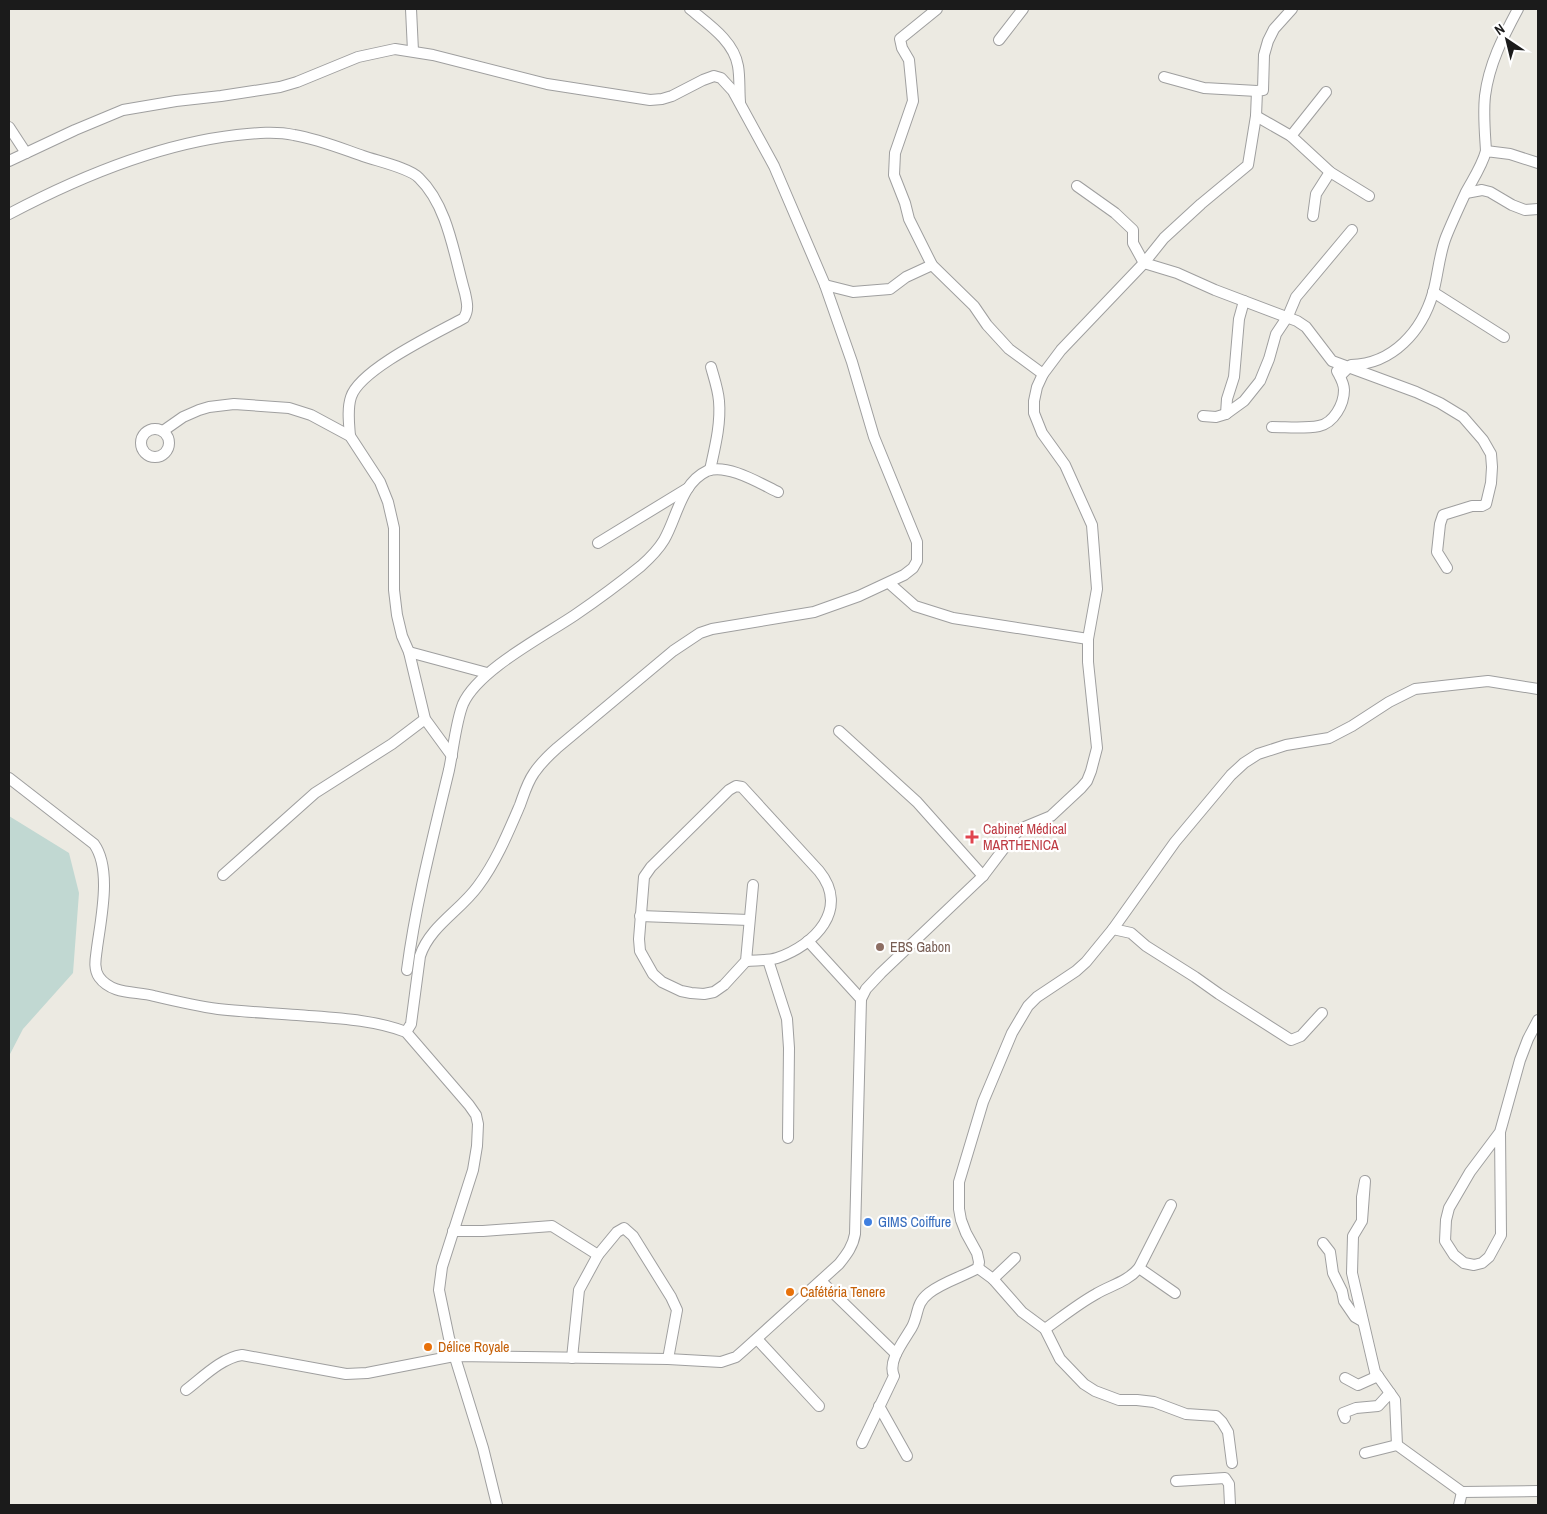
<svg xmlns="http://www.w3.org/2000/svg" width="1547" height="1514" font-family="'Archivo Narrow',sans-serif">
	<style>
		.wetland { fill: #c1d8d2 }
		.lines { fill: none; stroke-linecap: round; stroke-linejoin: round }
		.minor-casing { stroke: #9f9f9f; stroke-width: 12 }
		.minor { stroke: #fff; stroke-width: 10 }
		.health-dot { fill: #e0444e; stroke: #fff; stroke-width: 2 }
		.education-dot { fill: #8d6e63; stroke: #fff; stroke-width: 2 }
		.shop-dot { fill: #3f7fe0; stroke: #fff; stroke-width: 2 }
		.food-dot { fill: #e8710a; stroke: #fff; stroke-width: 2 }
		.labels { text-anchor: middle; stroke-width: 4.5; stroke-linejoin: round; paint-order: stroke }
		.health-label { font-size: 14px; fill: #be3a42; stroke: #fff; text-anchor: start }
		.education-label { font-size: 14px; fill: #785e54; stroke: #fff; text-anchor: start }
		.shop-label { font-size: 14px; fill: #366cbe; stroke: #fff; text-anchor: start }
		.food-label { font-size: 14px; fill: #c56008; stroke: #fff; text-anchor: start }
	</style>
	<rect width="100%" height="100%" fill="#eceae2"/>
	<!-- wetland -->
	<polygon class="wetland" points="9,816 69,853 79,893 73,973 23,1029 9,1056"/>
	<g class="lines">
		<!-- minor casing -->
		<g class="minor-casing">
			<g id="minor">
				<polyline points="411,9 413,51"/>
				<path d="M690 9C708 24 734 41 738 66 740 77 739 90 740 102"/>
				<polyline points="937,9 900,39 902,48 909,60 913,101 895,153 894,175 905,203 909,219 932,265 974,306 987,325 1009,349 1043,374"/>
				<polyline points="999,40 1023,9"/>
				<polyline points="1164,77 1204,88 1257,91"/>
				<polyline points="1256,116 1291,136 1330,172 1369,196"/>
				<polyline points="9,127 26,153"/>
				<polyline points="1291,136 1326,92"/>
				<path d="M1486 151C1485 133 1483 114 1485 96 1489 64 1503 37 1518 9"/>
				<path d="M9 161 75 130 123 110 176 101 221 96 280 87 297 82 358 57 395 49 433 55 547 84 650 100 662 99 672 96 703 80 714 76 721 78 733 91 774 166 825 285 852 362 874 437 917 542V561L913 568 904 575 859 596 814 612 712 629 700 633 673 651 557 748C548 756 540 764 534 773 527 783 524 794 520 805 508 833 496 862 478 886 460 911 430 926 420 956L411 1024 406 1032"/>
				<polyline points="1077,186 1115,213 1133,230 1133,243 1144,263 1177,273 1215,290 1297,321 1306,327 1332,361 1416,392 1440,403 1463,417 1483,440 1491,454 1492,467 1491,483 1486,504 1482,506 1472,506 1443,515 1440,524 1437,552 1447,568"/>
				<polyline points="1466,193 1482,190 1490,192 1512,205 1525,210 1538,209"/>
				<path d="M9 214C79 177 157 144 237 135 256 133 276 131 294 135 318 139 340 148 363 156 377 161 410 168 419 178 448 206 454 255 465 293 467 302 469 310 464 318 437 333 360 369 351 397 347 409 349 423 350 436"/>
				<polyline points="1313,216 1316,194 1330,172"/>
				<polyline points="825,285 853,292 890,289 906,277 932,265"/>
				<polyline points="1433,292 1504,337"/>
				<path d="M1340 376 1351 365C1393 364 1422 331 1433 293 1438 275 1439 255 1446 237 1452 222 1459 207 1466 192 1473 179 1482 166 1486 151L1510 154 1538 163"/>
				<polyline points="1226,414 1227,399 1234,377 1239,319 1244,301"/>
				<polyline points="1203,416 1216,417 1226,414 1244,401 1260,381 1269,359 1276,334 1288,316 1296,297 1352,230"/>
				<path d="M1272 427C1287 427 1304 429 1319 426 1334 423 1344 404 1344 390 1344 383 1340 377 1337 371"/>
				<circle cx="155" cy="443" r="14"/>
				<polyline points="163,431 183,417 199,410 209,407 234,404 289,408 311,415 350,436 380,482 388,502 394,528 394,590 397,615 402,636 409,652 425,719 452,756"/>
				<path d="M710 470C715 447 721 424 719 401 718 389 714 378 711 367"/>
				<polyline points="598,543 688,488"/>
				<polyline points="889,583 915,606 953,618 1088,639"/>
				<polyline points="409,652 487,673"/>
				<polyline points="839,731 917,802 983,876"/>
				<path d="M9 778 94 844C112 869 101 918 97 948 96 957 93 968 99 977 112 995 136 991 154 996 175 1001 196 1006 218 1009 244 1012 271 1013 297 1015 333 1018 372 1019 406 1032L469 1105 476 1115 478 1124 477 1146 473 1170 442 1267 439 1290 449 1338 483 1448 497 1505"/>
				<polyline points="223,875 315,793 392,744 425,719"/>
				<polyline points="640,916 749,920"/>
				<polyline points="1113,929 1131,933 1146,946 1195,977 1219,994 1291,1040 1301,1036 1322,1013"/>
				<polyline points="808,941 861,999"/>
				<polyline points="768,960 787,1019 789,1048 788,1138"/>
				<path d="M746 961C756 960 768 961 777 958 815 945 850 909 819 871L742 787 736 786 729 790 651 867 644 877 639 939 640 951 653 974 662 982 681 991 691 993 704 994 714 992 724 985 746 961 753 885"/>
				<path d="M407 970C416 902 433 837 449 770 453 751 456 721 463 704 478 670 544 636 575 615 597 600 620 583 641 566 650 558 658 550 664 540 677 518 681 483 707 471 727 463 761 484 778 492"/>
				<polyline points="1500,1132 1470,1172 1449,1208 1446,1220 1445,1241 1454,1255 1464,1263 1474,1265 1482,1263 1489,1257 1501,1235 1500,1132 1520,1060 1528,1039 1538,1020"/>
				<polyline points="1362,1221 1365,1181 1362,1197 1362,1221 1353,1236 1352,1273 1375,1372 1395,1400 1397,1445"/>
				<polyline points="453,1231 483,1231 552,1226 598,1255"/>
				<polyline points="1323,1243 1330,1252 1333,1273 1342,1291 1344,1301 1355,1317 1362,1321"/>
				<polyline points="978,1268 993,1279 1022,1312 1045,1329 1060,1359 1084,1384 1095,1391 1119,1400 1137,1400 1154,1402 1186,1414 1216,1416 1222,1422 1228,1432 1232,1463"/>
				<polyline points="1139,1268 1175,1293"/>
				<polyline points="993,1279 1015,1258"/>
				<polyline points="821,1281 896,1354"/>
				<path d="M1045 1329C1062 1317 1078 1304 1096 1294 1111 1285 1127 1282 1139 1268L1171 1205"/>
				<polyline points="757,1339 819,1406"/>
				<polyline points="572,1358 579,1290 598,1255 617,1232 624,1228 633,1236 671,1297 677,1310 668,1359"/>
				<polyline points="1345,1378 1358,1385 1378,1376"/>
				<path d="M186 1390C202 1378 221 1358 242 1355L346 1374 367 1373 454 1356 668 1359 721 1362 736 1357 744 1350 839 1264C847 1254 853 1246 855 1234L861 999 866 989 881 973 983 876 1014 835 1022 828 1051 816 1081 788 1087 781 1091 771 1097 748 1088 662V639L1097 589 1092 525 1065 465 1042 433 1034 413V401L1037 387 1043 374 1061 350 1144 263 1164 238 1201 204 1248 165 1256 116 1257 91 1263 90 1264 55 1268 41 1274 29 1292 9"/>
				<polyline points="879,1406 907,1456"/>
				<polyline points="1345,1418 1343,1413 1356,1408 1378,1406 1390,1393"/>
				<path d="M862 1443 894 1376C887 1361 904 1341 912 1327 919 1314 915 1304 929 1293 943 1282 962 1277 978 1268L979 1262 977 1253 966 1233 961 1220 959 1209V1182L983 1102 1012 1033 1028 1006 1037 997 1076 971 1086 962 1113 929 1175 842 1231 775 1244 763 1258 754 1286 745 1329 738 1352 726 1389 702 1415 689 1488 681 1538 689"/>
				<polyline points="1365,1453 1397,1445 1462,1492 1538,1491"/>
				<polyline points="1176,1481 1225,1478 1229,1484 1230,1505"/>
				<polyline points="1459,1505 1462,1492"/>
			</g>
		</g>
		<!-- minor -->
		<use href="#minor" class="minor"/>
	</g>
	<!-- markers -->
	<path class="health-dot" d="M969.5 829.5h5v5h5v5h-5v5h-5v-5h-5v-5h5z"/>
	<circle class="education-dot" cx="880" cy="947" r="5"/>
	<circle class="shop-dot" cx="868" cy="1222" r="5"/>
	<g class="food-dot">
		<circle cx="790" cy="1292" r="5"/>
		<circle cx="428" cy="1347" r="5"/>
	</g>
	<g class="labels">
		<!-- health labels -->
		<g class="health-label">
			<text x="983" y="834">Cabinet Médical<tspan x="983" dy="16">MARTHENICA</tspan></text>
		</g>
		<!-- education labels -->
		<g class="education-label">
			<text x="890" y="952">EBS Gabon</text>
		</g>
		<!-- shop labels -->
		<g class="shop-label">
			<text x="878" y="1227">GIMS Coiffure</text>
		</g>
		<!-- food labels -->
		<g class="food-label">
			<text x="800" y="1297">Cafétéria Tenere</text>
			<text x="438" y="1352">Délice Royale</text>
		</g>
	</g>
	<!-- border -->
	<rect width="1547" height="1514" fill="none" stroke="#1b1b1b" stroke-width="20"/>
	<!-- north arrow -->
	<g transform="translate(1507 40) rotate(325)" stroke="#ffffff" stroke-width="4" paint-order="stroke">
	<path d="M0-4L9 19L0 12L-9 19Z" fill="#1b1b1b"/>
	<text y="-8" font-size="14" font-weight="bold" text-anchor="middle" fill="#1b1b1b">N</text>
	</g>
</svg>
